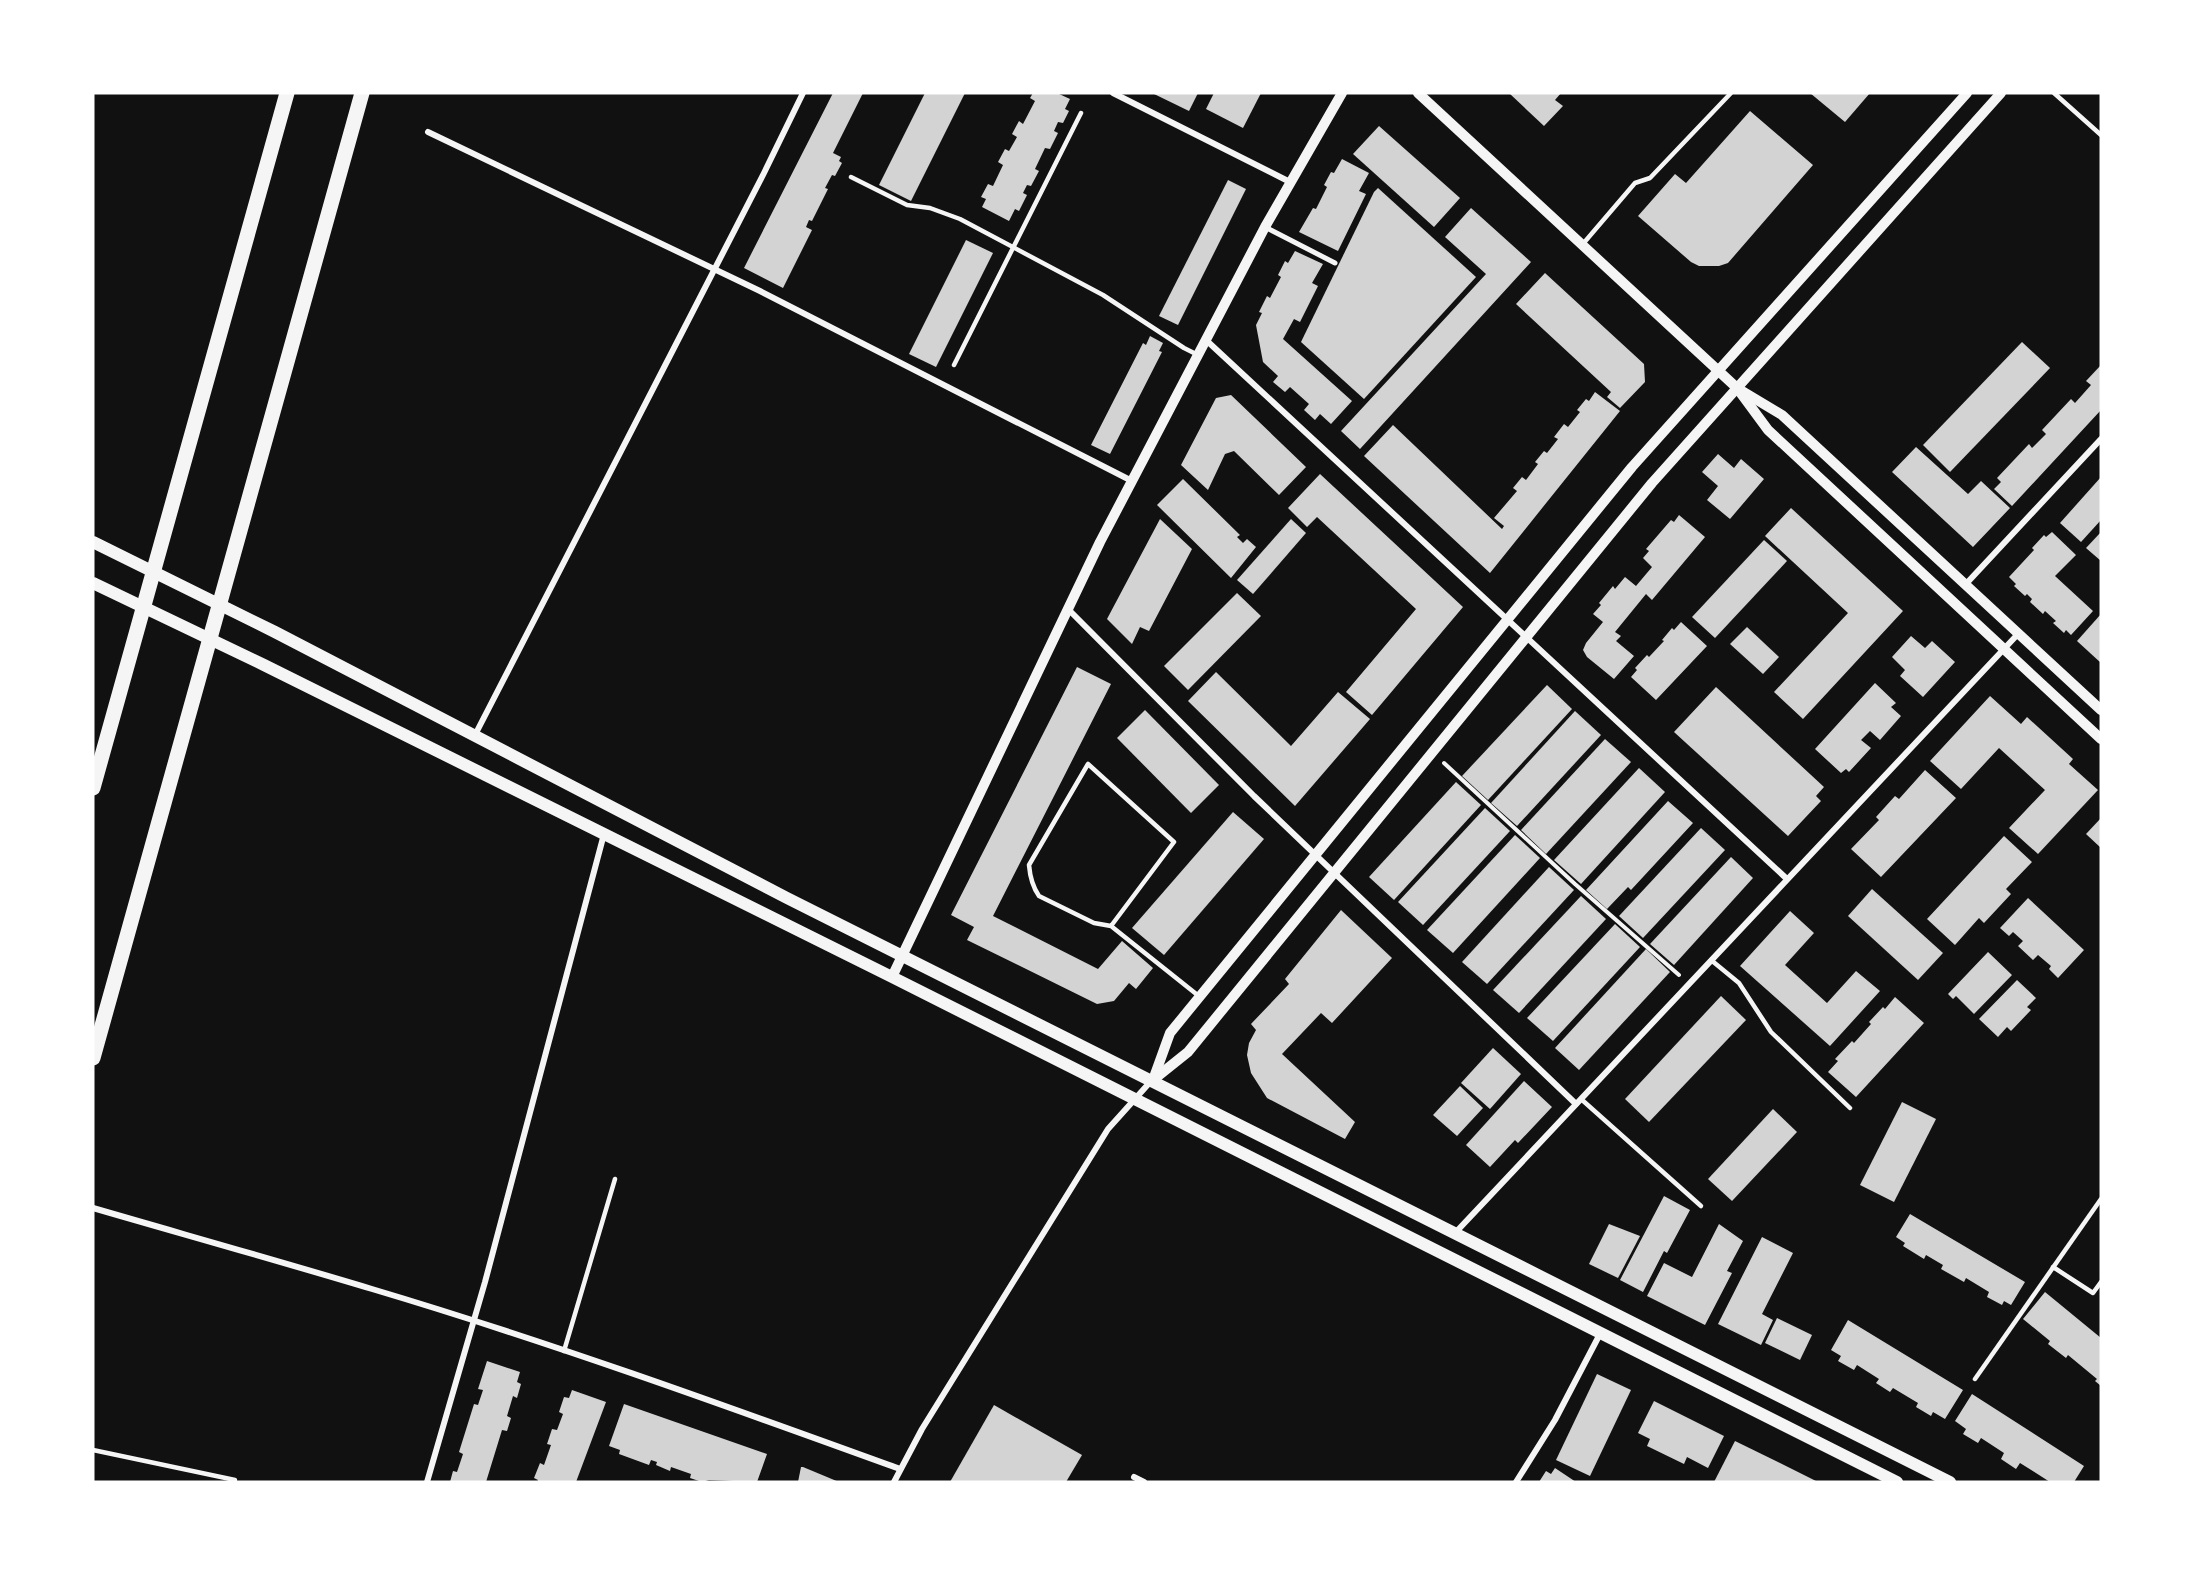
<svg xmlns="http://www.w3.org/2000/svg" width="2194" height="1575" font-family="Manrope,sans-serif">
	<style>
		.building { fill: #d3d3d3 }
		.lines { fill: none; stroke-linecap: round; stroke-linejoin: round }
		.path { stroke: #f5f5f5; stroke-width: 4 }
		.service { stroke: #f5f5f5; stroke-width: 4.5 }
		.pedestrian { stroke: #f5f5f5; stroke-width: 5 }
		.minor { stroke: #f5f5f5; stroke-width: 6 }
		.tertiary { stroke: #f5f5f5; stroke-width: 10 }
		.secondary { stroke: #f5f5f5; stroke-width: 12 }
		.primary { stroke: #f5f5f5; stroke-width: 15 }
	</style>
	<rect width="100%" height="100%" fill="#111"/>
	<!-- building -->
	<g class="building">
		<polygon points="833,93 863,93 833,153 841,157 839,161 842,163 835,176 832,175 825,188 828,189 812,221 809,220 806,227 812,230 783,288 744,268"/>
		<polygon points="925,93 965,93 911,201 879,185"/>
		<polygon points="1033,93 1057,93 1070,99 1065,109 1069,111 1063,123 1058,122 1054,131 1058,133 1050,149 1045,148 1035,169 1039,171 1031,186 1027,185 1023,193 1027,195 1019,211 1015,209 1009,221 982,207 986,199 981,197 988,184 993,186 1003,165 998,162 1005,149 1009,151 1017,137 1012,134 1019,121 1023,124 1035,101 1030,98"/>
		<polygon points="1152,93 1198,93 1189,111"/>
		<polygon points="1214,93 1261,93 1243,128 1206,109"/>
		<polygon points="1509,93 1561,93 1555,100 1563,106 1544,126"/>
		<polygon points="1810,93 1870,93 1845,122"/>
		<polygon points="1750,111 1813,165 1728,263 1719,266 1699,266 1691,262 1638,216 1675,174 1686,183"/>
		<polygon points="1379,126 1460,198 1434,227 1353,154"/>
		<polygon points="1342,159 1369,173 1359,191 1366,194 1338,251 1299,232 1313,208 1316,209 1327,187 1324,185 1331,172 1334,173"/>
		<polygon points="1228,180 1246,189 1178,325 1159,316"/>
		<polygon points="1378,188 1476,277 1364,399 1301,342 1374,192"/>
		<polygon points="1471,208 1531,262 1360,449 1341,431 1486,274 1445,237"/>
		<polygon points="966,240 993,253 936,367 909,354"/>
		<polygon points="1295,251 1323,264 1312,283 1318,286 1300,322 1294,319 1283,339 1352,401 1331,424 1320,414 1315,420 1304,410 1309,404 1290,387 1285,392 1273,382 1278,376 1263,362 1256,325 1262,313 1259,312 1267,296 1270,298 1281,277 1278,275 1285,261 1288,263"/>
		<polygon points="1545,273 1644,364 1645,382 1620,408 1607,397 1611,392 1516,304"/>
		<polygon points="1150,336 1163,343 1159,351 1162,352 1110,454 1091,445 1143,343 1146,345"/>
		<polygon points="2022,342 2050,368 1950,472 1923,445"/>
		<polygon points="2101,365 2101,410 2012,506 1994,489 2001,482 1997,478 2029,444 2032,448 2046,434 2042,430 2071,399 2075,403 2091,385 2086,381"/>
		<polygon points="1595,392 1620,411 1490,573 1364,456 1393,425 1502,529 1504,526 1494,518 1517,491 1513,488 1522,477 1526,480 1538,464 1535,462 1544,451 1547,453 1558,439 1554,437 1564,424 1568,427 1580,412 1577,410 1586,399 1589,401"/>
		<polygon points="1231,395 1306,467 1279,495 1234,451 1225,454 1208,490 1181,465 1216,398"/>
		<polygon points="1916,447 1968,494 1981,481 2010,508 1973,547 1892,472"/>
		<polygon points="1718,454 1734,468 1741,459 1764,479 1730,519 1707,500 1718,486 1702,472"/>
		<polygon points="1320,474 1463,607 1372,715 1346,692 1416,609 1317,517 1307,527 1288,508"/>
		<polygon points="2101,477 2101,520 2081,542 2060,523"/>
		<polygon points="1183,479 1240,535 1237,537 1243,543 1247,539 1256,547 1231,578 1157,505"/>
		<polygon points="1791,508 1903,611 1803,719 1774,692 1848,613 1765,536"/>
		<polygon points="1679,515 1705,537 1652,600 1646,594 1615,632 1621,636 1616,641 1634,656 1614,679 1587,657 1583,650 1586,643 1603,622 1593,614 1601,605 1599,603 1613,586 1615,589 1625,577 1636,586 1652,567 1643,558 1649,551 1646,549 1671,520 1674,522"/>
		<polygon points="1160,519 1192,549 1149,631 1140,627 1132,644 1107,619"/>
		<polygon points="1291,519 1306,533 1253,594 1237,580"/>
		<polygon points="2052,532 2076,555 2055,576 2093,611 2071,635 2066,630 2064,633 2053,623 2056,621 2045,611 2043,614 2030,602 2032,599 2027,594 2025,596 2014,586 2016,584 2009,577 2034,550 2032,548 2044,535 2046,537"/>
		<polygon points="2101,532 2101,561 2086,548"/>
		<polygon points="1764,540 1787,561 1715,638 1692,617"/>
		<polygon points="1237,593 1261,616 1188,690 1164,666"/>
		<polygon points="2101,614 2101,663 2077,641"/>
		<polygon points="1681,622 1707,646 1656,700 1631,677 1637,670 1635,668 1647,655 1649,657 1664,641 1662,640 1672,628 1674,630"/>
		<polygon points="1747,627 1779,657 1763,674 1730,644"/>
		<polygon points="1911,636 1925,648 1932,641 1955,662 1923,697 1900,676 1905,670 1892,657"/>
		<polygon points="1077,667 1111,684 993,916 1098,969 1122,941 1153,968 1136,989 1129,983 1114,1001 1097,1004 967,940 974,927 951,915"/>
		<polygon points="1216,672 1291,746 1338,692 1370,719 1295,806 1188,701"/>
		<polygon points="1875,683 1896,703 1891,707 1901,716 1880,740 1870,731 1861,740 1871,748 1849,772 1846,769 1841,773 1815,749"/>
		<polygon points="1547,685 1572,709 1488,800 1462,776"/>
		<polygon points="1716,687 1824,787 1816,796 1821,801 1788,836 1674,732"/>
		<polygon points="1990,696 2021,724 2027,717 2073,759 2069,764 2098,790 2038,854 2009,828 2045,790 1999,748 1961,789 1930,761"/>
		<polygon points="1145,710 1219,785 1191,813 1117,738"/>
		<polygon points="1575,711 1601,735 1517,826 1491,803"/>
		<polygon points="1605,739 1631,762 1546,854 1521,830"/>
		<polygon points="1639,768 1665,792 1581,884 1554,860"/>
		<polygon points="1925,770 1956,798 1881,877 1851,849 1879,820 1876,817 1895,796 1899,799"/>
		<polygon points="1456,782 1481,805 1394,900 1369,877"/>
		<polygon points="1668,801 1693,823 1631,890 1628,887 1607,909 1586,890"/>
		<polygon points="1485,808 1510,831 1423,925 1398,902"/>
		<polygon points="1233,812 1264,839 1164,955 1132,928"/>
		<polygon points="2101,818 2101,848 2086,834"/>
		<polygon points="1701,828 1725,850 1643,938 1619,916"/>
		<polygon points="1515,835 1540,858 1453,953 1427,930"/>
		<polygon points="2004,836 2032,862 2006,889 2011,894 1984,923 1979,918 1955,945 1927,919"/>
		<polygon points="1731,857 1753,878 1674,965 1650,944"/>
		<polygon points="1549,867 1574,890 1487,984 1462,962"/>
		<polygon points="1872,889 1943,953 1918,980 1848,916"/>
		<polygon points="1581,896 1606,919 1519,1013 1493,990"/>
		<polygon points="2028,898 2084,950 2058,978 2049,969 2051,966 2038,955 2033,960 2018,946 2023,941 2013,932 2009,936 2000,928"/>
		<polygon points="1341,910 1392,958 1332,1023 1321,1013 1282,1054 1355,1122 1345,1139 1267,1098 1251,1073 1247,1055 1249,1043 1256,1030 1251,1024 1289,984 1285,979"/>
		<polygon points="1790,911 1814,933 1785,965 1827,1003 1856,971 1880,991 1830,1046 1740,966"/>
		<polygon points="1615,924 1640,947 1553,1041 1527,1018"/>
		<polygon points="1646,949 1670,972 1579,1070 1555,1048"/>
		<polygon points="1988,952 2012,975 1974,1014 1956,996 1953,999 1948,994"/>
		<polygon points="2017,980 2036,998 2027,1007 2031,1010 2011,1031 2007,1027 1998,1037 1979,1019"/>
		<polygon points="1721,996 1746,1020 1649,1122 1625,1099"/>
		<polygon points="1895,997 1924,1023 1856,1097 1828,1072 1838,1061 1835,1059 1852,1041 1854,1043 1871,1024 1869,1022 1883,1007 1885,1009"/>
		<polygon points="1493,1048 1521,1074 1490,1109 1461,1083"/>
		<polygon points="1524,1081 1552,1107 1518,1143 1515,1140 1490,1167 1466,1145"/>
		<polygon points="1460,1086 1483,1108 1457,1136 1433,1115"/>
		<polygon points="1902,1102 1936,1119 1894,1202 1860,1185"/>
		<polygon points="1773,1109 1797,1132 1732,1201 1708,1179"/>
		<polygon points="1664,1196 1690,1210 1667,1253 1664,1251 1643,1292 1620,1280"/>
		<polygon points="1910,1214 2025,1282 2011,1305 2004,1301 2002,1305 1987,1297 1989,1292 1966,1278 1964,1282 1941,1269 1943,1265 1926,1255 1924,1259 1903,1246 1905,1243 1896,1237"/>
		<polygon points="1609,1224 1640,1236 1618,1278 1589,1264"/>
		<polygon points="1719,1224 1743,1241 1727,1271 1732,1273 1705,1325 1647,1296 1664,1263 1692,1277"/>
		<polygon points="1762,1237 1793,1253 1762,1314 1773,1320 1761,1345 1718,1324"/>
		<polygon points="2045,1292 2101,1338 2101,1386 2095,1381 2097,1379 2068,1355 2066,1358 2048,1344 2050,1341 2023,1319"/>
		<polygon points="1777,1318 1812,1335 1800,1360 1765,1343"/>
		<polygon points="1848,1320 1963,1390 1945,1419 1933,1412 1931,1416 1916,1407 1918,1403 1893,1388 1890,1392 1876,1383 1879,1379 1857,1365 1854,1370 1838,1361 1841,1356 1831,1350"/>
		<polygon points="487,1361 520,1372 517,1382 521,1384 517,1398 513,1396 507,1416 511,1418 507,1431 502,1430 486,1482 450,1482 453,1471 457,1472 463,1454 459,1452 474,1404 478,1405 483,1390 478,1389"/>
		<polygon points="1597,1374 1631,1390 1590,1476 1556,1460"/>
		<polygon points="572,1390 606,1402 576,1482 537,1482 538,1480 534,1478 540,1463 544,1465 551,1445 547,1444 552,1429 557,1430 563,1414 559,1412 564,1397 569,1398"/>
		<polygon points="1972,1394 2084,1466 2074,1482 2050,1482 2020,1463 2016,1469 2001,1459 2004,1453 1981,1438 1978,1443 1963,1434 1966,1429 1955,1421"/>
		<polygon points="1654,1401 1724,1436 1708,1468 1687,1457 1684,1464 1647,1446 1650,1439 1638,1433"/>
		<polygon points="624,1404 767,1454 757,1482 709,1480 702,1482 690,1478 691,1474 671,1467 670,1471 656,1465 657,1462 651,1460 649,1465 619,1454 620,1450 609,1446"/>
		<polygon points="994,1405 1082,1455 1066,1482 950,1482"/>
		<polygon points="1735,1441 1782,1464 1818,1482 1714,1482"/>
		<polygon points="801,1467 803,1467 839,1482 798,1482"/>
		<polygon points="1555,1468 1576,1482 1539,1482 1546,1471 1551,1474"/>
	</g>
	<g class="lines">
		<!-- path -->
		<polyline class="path" points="1444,763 1575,884 1679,975"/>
		<!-- service -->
		<g class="service">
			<polyline points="2054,93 2101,135"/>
			<polyline points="851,177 907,205 930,208 960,219 1103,295 1184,348 1198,355"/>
			<polyline points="1582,245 1635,183 1650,178 1731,93"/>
			<polyline points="954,365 1081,113"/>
			<path d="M1111 926 1174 842 1088 764 1029 865C1030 877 1032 886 1039 896L1094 923 1111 926 1200 997"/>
			<polyline points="1711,960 1739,983 1771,1032 1850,1108"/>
			<polyline points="1581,1099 1701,1206"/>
			<polyline points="2053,1267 2093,1293 2101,1282"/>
			<polyline points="564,1351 615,1179"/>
			<polyline points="1975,1379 2101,1199"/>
			<polyline points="93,1450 235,1480"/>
		</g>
		<!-- pedestrian -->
		<polyline class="pedestrian" points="1265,227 1335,263"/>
		<!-- minor -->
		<g class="minor">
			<polyline points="1113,93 1290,182"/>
			<polyline points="428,132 760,291 1132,481"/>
			<polyline points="1206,340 1787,879"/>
			<polyline points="1965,585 2101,439"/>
			<polyline points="1068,609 1254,796 1576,1104"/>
			<polyline points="475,735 764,173 803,93"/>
			<path d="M93 1208C186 1235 279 1261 372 1289 550 1342 726 1406 900 1469"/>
			<polyline points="1456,1232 2018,634"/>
			<polyline points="1134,1477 1144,1482"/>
			<polyline points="427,1482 485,1282 604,834"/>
			<polyline points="894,1482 922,1429 1108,1129 1152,1080"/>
			<polyline points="1516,1482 1555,1420 1601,1332"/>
		</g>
		<!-- tertiary -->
		<g class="tertiary">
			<polyline points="1418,93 1737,388 1768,430 2101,739"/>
			<polyline points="1742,391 1782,415 2101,710"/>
			<polyline points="892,977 1100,542 1265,227 1342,93"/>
			<polyline points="1153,1080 1188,1052 1652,483 2001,93"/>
			<polyline points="1153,1080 1170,1033 1632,467 1967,93"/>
		</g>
		<!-- secondary -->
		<g class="secondary">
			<polyline points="93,542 275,632 787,898 1950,1482"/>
			<polyline points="93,583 264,665 892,977 1897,1482"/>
		</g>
		<!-- primary -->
		<g class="primary">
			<polyline points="93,788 287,93"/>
			<polyline points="93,1058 362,93"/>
		</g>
	</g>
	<!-- border -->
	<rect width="2194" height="1575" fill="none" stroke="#ffffff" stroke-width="189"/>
</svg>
